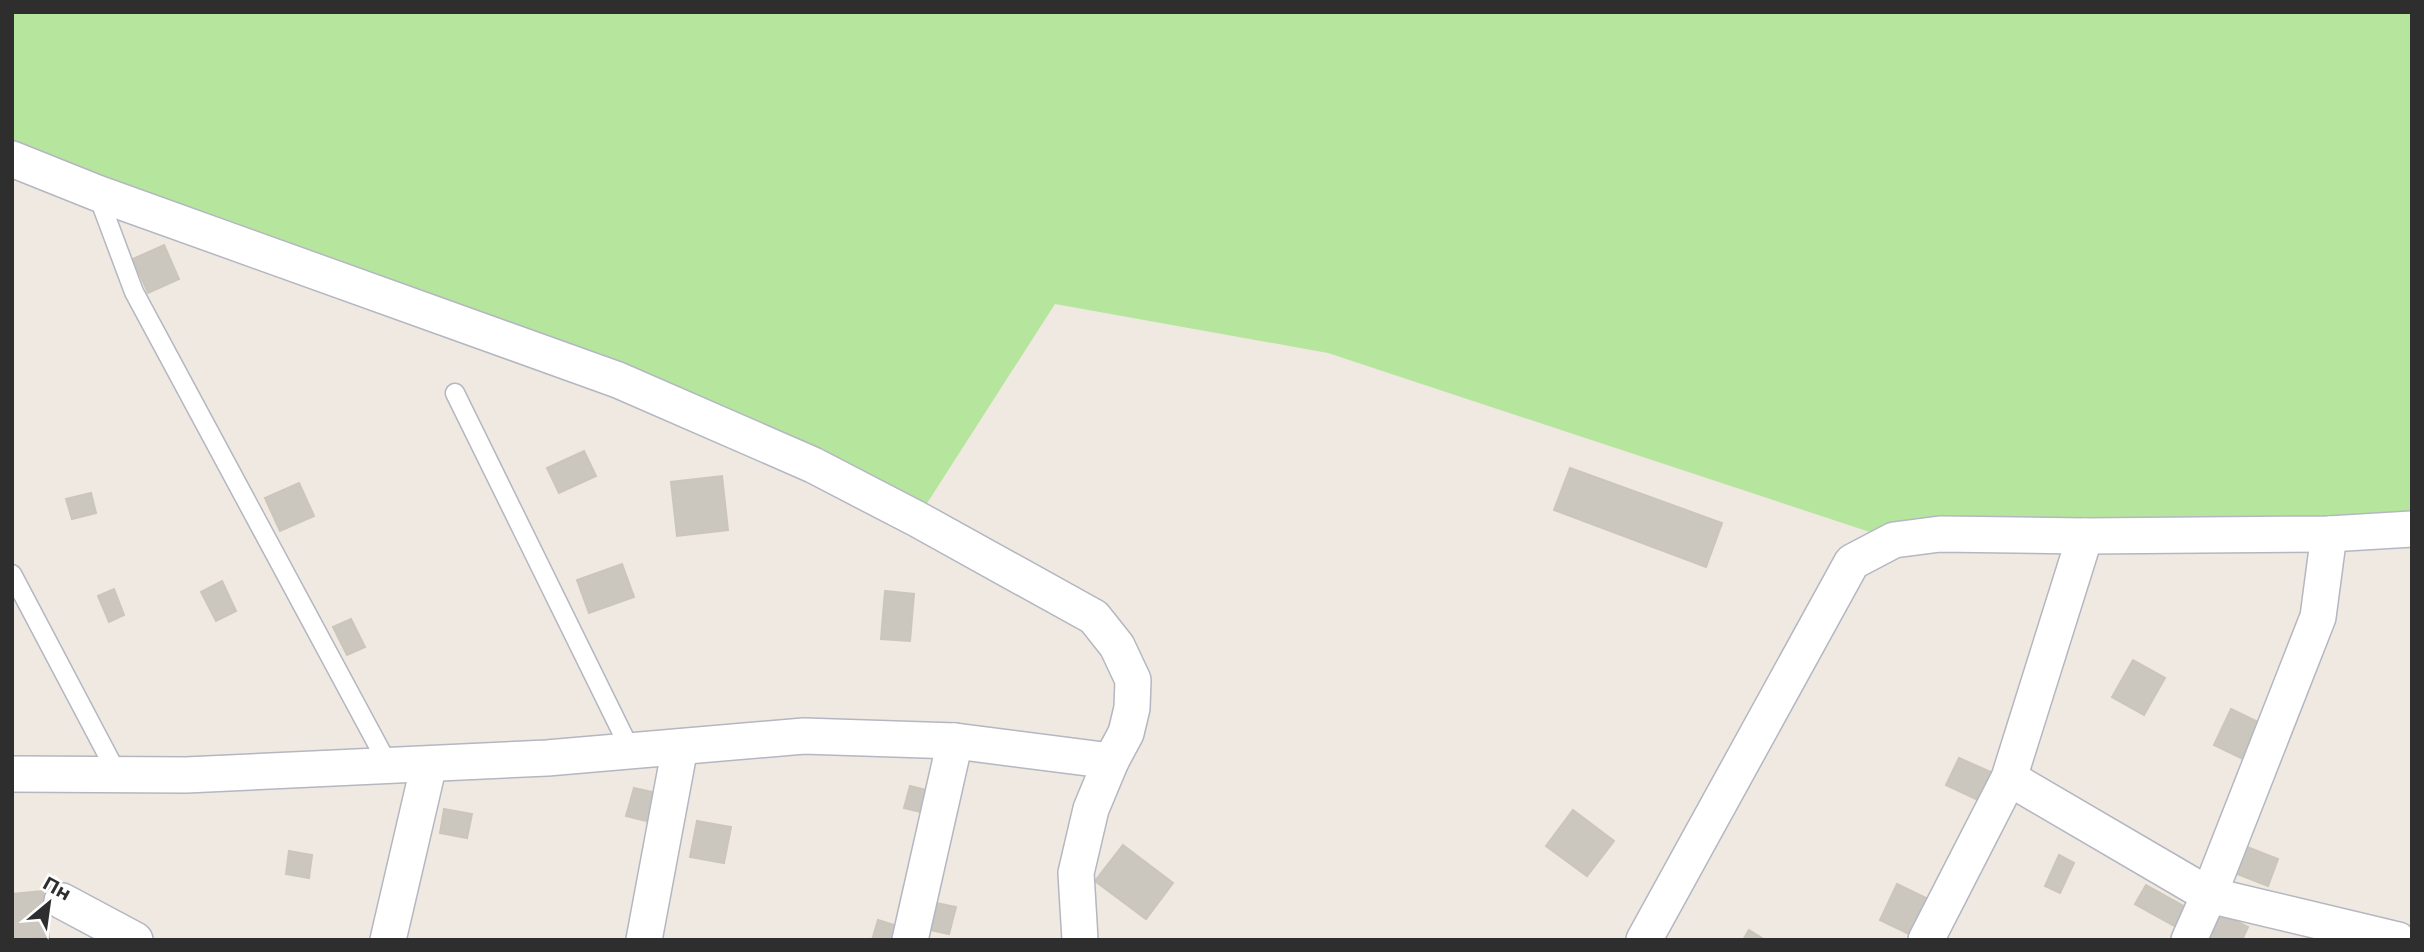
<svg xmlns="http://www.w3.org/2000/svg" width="2424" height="952" font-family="Montserrat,sans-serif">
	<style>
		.green { fill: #b6e59e }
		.building { fill: #cbc7bf; stroke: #cbc5ba; stroke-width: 2 }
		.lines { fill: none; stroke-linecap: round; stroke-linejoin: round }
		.service-casing { stroke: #b4b7c1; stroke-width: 21 }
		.minor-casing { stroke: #b4b7c1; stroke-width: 38 }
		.service { stroke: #fff; stroke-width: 18 }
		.minor { stroke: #fff; stroke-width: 35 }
	</style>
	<rect width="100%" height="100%" fill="#efe9e1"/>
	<!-- green -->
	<polygon class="green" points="12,12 2412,12 2412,529 1894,540 1328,353 1055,304 924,508 12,147"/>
	<!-- building -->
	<g class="building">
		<polygon points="164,245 179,279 148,293 133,259"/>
		<polygon points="584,451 596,476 559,493 547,468"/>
		<polygon points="1570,468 1722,523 1706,567 1554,510"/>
		<polygon points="722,476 728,530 677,536 671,482"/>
		<polygon points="299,483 314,516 280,531 265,498"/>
		<polygon points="91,493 96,513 72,519 66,499"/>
		<polygon points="622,564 634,597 589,613 577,580"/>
		<polygon points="222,581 236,611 216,621 201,592"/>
		<polygon points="114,589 124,615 109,622 98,596"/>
		<polygon points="885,591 914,594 910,641 881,639"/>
		<polygon points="351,619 365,647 347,655 333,627"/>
		<polygon points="2133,660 2165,678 2144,715 2112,697"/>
		<polygon points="2231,709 2262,724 2245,760 2214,745"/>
		<polygon points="1959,758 1993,773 1980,801 1946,785"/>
		<polygon points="910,786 930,791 925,813 904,808"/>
		<polygon points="634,788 666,795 659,824 626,816"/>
		<polygon points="444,809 472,814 467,838 440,833"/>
		<polygon points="1573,810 1614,841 1587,876 1546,846"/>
		<polygon points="697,821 731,827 724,863 690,857"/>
		<polygon points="1123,845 1173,883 1146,919 1095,881"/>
		<polygon points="2247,847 2278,859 2268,886 2237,874"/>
		<polygon points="289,851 312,855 309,878 286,874"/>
		<polygon points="2059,855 2074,863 2060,893 2045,886"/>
		<polygon points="1897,884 1932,901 1915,937 1880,920"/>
		<polygon points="2146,885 2187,908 2176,927 2135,904"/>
		<polygon points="43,891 49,938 12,940 12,894"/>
		<polygon points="936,903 956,907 949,934 930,930"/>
		<polygon points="2217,912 2248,927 2242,940 2203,940"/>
		<polygon points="878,920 900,927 896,940 872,940"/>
		<polygon points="1749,930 1765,940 1743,940"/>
	</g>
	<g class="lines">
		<!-- service casing -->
		<g class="service-casing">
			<g id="service">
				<polyline points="97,193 134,292 389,766"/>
				<polyline points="455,393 631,751"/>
				<polyline points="12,574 118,775"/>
			</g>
		</g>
		<!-- minor casing -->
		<g class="minor-casing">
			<g id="minor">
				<polyline points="12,159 97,193 618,380 813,465 917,519 1094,617 1117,646 1133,680 1132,708 1126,733 1111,761 1091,809 1076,873 1080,940"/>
				<polyline points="12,774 186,775 547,758 804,736 955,741 1111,761"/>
				<polyline points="2009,778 2209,895 2398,940"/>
				<polyline points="62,901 135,940"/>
				<polyline points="388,940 429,764"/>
				<polyline points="644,940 680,747"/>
				<polyline points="910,940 955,741"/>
				<polyline points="1644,940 1852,562 1894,540 1940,534 2085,536 2329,534 2412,529"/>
				<polyline points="1926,940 2009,778 2085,536"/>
				<polyline points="2189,940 2209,895 2318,617 2329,534"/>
			</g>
		</g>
		<!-- service -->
		<use href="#service" class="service"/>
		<!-- minor -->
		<use href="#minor" class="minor"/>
	</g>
	<!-- border -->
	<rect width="2424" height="952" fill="none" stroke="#2e2e2e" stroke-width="28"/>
	<!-- north arrow -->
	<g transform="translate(49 903) rotate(29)" stroke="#ffffff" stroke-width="5" paint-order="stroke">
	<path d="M0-5L12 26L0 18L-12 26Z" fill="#2e2e2e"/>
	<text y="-10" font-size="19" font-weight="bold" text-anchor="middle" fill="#2e2e2e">Пн</text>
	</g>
</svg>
